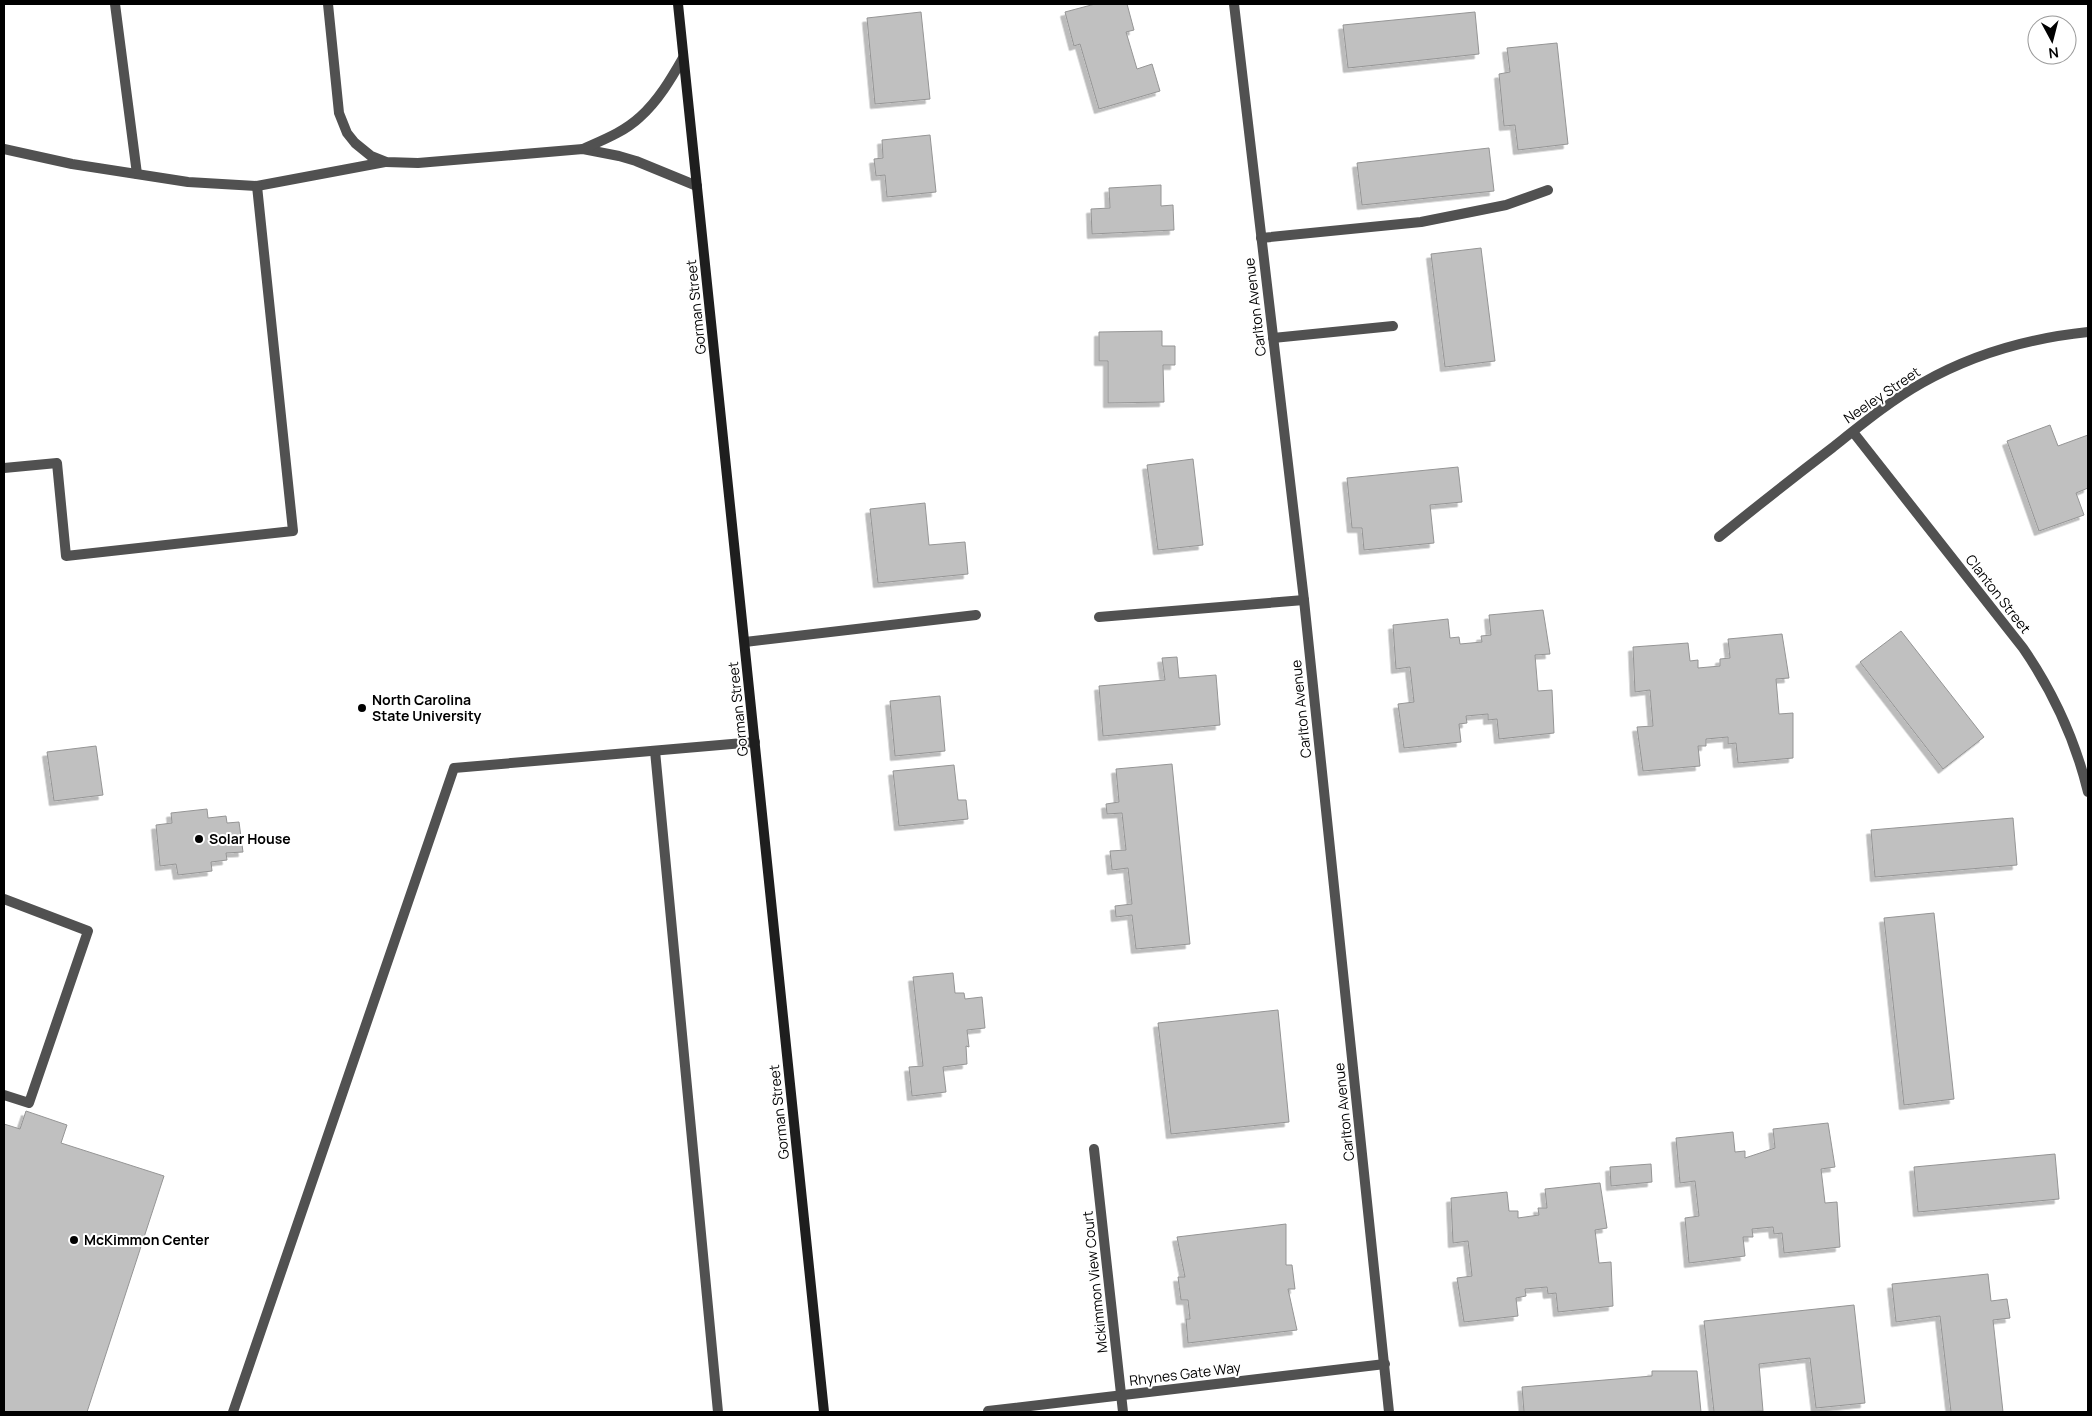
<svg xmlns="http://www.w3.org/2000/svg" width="2092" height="1416" font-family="Manrope,sans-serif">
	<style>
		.building { fill: #c0c0c0; stroke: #959595; filter: url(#shadow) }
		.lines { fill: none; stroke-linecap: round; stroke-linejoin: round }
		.lane { stroke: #515151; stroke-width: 10 }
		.street { stroke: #515151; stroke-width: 10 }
		.secondary { stroke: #1e1e1e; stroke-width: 10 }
		.poi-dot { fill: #000; stroke: #fff; stroke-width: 2 }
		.labels { text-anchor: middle; stroke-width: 4; stroke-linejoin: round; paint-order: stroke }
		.street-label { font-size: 14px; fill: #000; stroke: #fff }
		.poi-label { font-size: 14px; font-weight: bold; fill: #000; stroke: #fff; text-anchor: start }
	</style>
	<defs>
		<filter id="shadow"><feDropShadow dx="-4.5" dy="4.5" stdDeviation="0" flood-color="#0004"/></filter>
	</defs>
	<rect width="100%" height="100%" fill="#fff"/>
	<!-- building -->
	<g class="building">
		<polygon points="1095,4 1127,4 1134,30 1126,32 1137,69 1152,64 1160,91 1099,109 1080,44 1074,46 1065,12"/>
		<polygon points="921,12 930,99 875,104 867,18"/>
		<polygon points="1475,12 1479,54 1348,68 1343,25"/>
		<polygon points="1557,43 1568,144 1518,150 1515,125 1504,126 1499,74 1510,72 1507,48"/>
		<polygon points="930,135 936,192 887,197 885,175 876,176 874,159 883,158 882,140"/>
		<polygon points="1489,148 1494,191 1362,205 1357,163"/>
		<polygon points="1161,185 1161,206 1173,205 1174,230 1092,234 1091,209 1110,208 1109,188"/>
		<polygon points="1481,248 1495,361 1445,367 1431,254"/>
		<polygon points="1162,331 1162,346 1175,346 1175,365 1163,365 1164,402 1108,403 1108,361 1099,361 1099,332"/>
		<polygon points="2050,425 2058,446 2088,435 2088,488 2076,493 2084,515 2039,531 2007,441"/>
		<polygon points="1193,459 1203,545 1158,550 1147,465"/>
		<polygon points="1458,467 1462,502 1430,505 1434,543 1364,550 1362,528 1352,528 1347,478"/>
		<polygon points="925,503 929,545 965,542 968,574 878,583 870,509"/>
		<polygon points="1543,610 1550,654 1535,655 1538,691 1552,690 1554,733 1499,739 1497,719 1488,720 1488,714 1466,716 1467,723 1459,724 1461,742 1404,748 1398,704 1414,702 1410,667 1396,669 1393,625 1448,619 1450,638 1459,637 1460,644 1482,642 1481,636 1491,635 1489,615"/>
		<polygon points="1901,631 1984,737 1943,769 1860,662"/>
		<polygon points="1782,634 1789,678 1776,679 1779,714 1793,713 1793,758 1738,763 1736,743 1728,744 1728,737 1706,739 1706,746 1698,746 1700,766 1643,771 1637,727 1653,726 1650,690 1635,692 1633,647 1688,643 1690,661 1698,660 1698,668 1720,666 1720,659 1730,658 1728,639"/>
		<polygon points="1177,657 1179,678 1216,675 1220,725 1103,736 1099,686 1165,680 1162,658"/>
		<polygon points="940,696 945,751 895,756 890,701"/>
		<polygon points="96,746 103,795 54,801 47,752"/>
		<polygon points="1172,764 1190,944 1136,949 1132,915 1116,917 1115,906 1132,904 1128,868 1112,870 1110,851 1126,850 1122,813 1107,814 1106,804 1119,802 1116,769"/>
		<polygon points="954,765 958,800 966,800 968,819 899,826 893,771"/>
		<polygon points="207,809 208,818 226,816 227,823 239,822 243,852 226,853 227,860 211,862 212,871 178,875 176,864 160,866 156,825 172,823 171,813"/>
		<polygon points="2013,818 2017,865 1875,877 1871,830"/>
		<polygon points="1934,913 1954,1099 1904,1105 1884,918"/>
		<polygon points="953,973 955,993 964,993 965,999 982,997 985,1028 967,1030 969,1047 966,1046 967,1064 943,1067 946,1092 912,1096 909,1067 923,1066 913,977"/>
		<polygon points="1278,1010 1289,1122 1171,1134 1158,1023"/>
		<polygon points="26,1111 67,1125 61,1143 164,1176 87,1412 4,1412 4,1124 20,1129"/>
		<polygon points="1828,1123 1835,1167 1821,1169 1825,1203 1837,1202 1840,1247 1784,1253 1782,1233 1774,1234 1773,1227 1752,1229 1753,1237 1743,1237 1745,1256 1689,1263 1685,1218 1699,1216 1695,1181 1680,1183 1676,1138 1733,1132 1735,1152 1745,1151 1745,1158 1775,1148 1773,1129"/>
		<polygon points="2055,1154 2059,1199 1918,1212 1914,1167"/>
		<polygon points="1651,1164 1652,1182 1611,1186 1610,1167"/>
		<polygon points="1600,1183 1607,1228 1595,1230 1599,1263 1611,1262 1613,1306 1558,1312 1556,1293 1548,1294 1547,1287 1525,1289 1526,1296 1516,1298 1518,1316 1464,1322 1457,1278 1472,1276 1468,1241 1453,1243 1451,1198 1507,1192 1509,1211 1518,1211 1518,1218 1539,1215 1538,1208 1547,1208 1545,1189"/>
		<polygon points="1286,1224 1286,1265 1292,1265 1295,1289 1288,1289 1297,1330 1188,1343 1186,1319 1190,1319 1188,1300 1181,1300 1178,1277 1185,1277 1177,1237"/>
		<polygon points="1988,1274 1991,1301 2007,1299 2010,1318 1993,1320 2003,1412 1951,1412 1940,1316 1896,1322 1892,1284"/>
		<polygon points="1854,1305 1865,1403 1816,1408 1810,1358 1759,1364 1763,1411 1714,1412 1704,1321"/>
		<polygon points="1652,1371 1697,1371 1701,1412 1524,1412 1522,1387 1652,1376"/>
	</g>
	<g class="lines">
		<!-- lane -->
		<g class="lane">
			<polyline points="115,4 137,174"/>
			<polyline points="328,4 339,113 347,133 355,143 371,156 386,162 418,163 583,149 619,156 636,161 697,186"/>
			<polyline points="4,149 72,164 188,182 257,186 385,162"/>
			<path d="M583 149C603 140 624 132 640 117 658 101 671 79 683 58"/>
			<polyline points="1261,238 1421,222 1506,205 1548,190"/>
			<polyline points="1273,338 1393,326"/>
			<polyline points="4,468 57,463 66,556 293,531 257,186"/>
			<polyline points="1099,617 1304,600"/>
			<polyline points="745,642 976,615"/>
			<polyline points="655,751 718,1412"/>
			<polyline points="4,899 88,931 29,1103 4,1095"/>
			<polyline points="233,1412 454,768 755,742"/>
		</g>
		<!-- street -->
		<g class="street">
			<polyline points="1234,4 1304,600 1389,1412"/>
			<path d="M1853 432 2023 648C2054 693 2075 739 2088 792"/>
			<path d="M1719 537C1756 507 1794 477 1832 448 1861 425 1890 401 1922 383 1973 354 2030 338 2088 332"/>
			<polyline points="1094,1149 1123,1412"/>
			<polyline points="988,1411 1385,1364"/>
		</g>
		<!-- secondary -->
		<polyline class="secondary" points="678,4 824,1412"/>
	</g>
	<!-- markers -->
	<g class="poi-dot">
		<circle cx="362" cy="708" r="5"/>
		<circle cx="199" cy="839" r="5"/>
		<circle cx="74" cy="1240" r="5"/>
	</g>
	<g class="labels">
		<!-- street labels -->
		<g class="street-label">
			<text transform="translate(696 307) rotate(-96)" y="5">Gorman Street</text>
			<text transform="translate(1255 307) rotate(-97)" y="5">Carlton Avenue</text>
			<text transform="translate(1882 395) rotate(-34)" y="5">Neeley Street</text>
			<text transform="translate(1998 594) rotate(52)" y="5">Clanton Street</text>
			<text transform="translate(738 709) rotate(-96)" y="5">Gorman Street</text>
			<text transform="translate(1301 709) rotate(-96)" y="5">Carlton Avenue</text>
			<text transform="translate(779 1112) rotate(-96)" y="5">Gorman Street</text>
			<text transform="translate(1344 1112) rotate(-96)" y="5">Carlton Avenue</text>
			<text transform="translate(1095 1282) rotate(-96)" y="5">Mckimmon View Court</text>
			<text transform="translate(1185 1374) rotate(-7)" y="5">Rhynes Gate Way</text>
		</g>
		<!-- poi labels -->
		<g class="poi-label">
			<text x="372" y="705">North Carolina<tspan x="372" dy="16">State University</tspan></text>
			<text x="209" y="844">Solar House</text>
			<text x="84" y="1245">McKimmon Center</text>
		</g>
	</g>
	<!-- border -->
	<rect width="2092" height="1416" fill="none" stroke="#000000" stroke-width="10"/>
	<!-- north arrow -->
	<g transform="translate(2052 40) rotate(173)"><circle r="24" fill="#ffffff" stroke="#999999"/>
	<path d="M0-4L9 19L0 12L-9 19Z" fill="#000000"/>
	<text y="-8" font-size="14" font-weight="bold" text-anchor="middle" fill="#000000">N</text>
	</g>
</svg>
